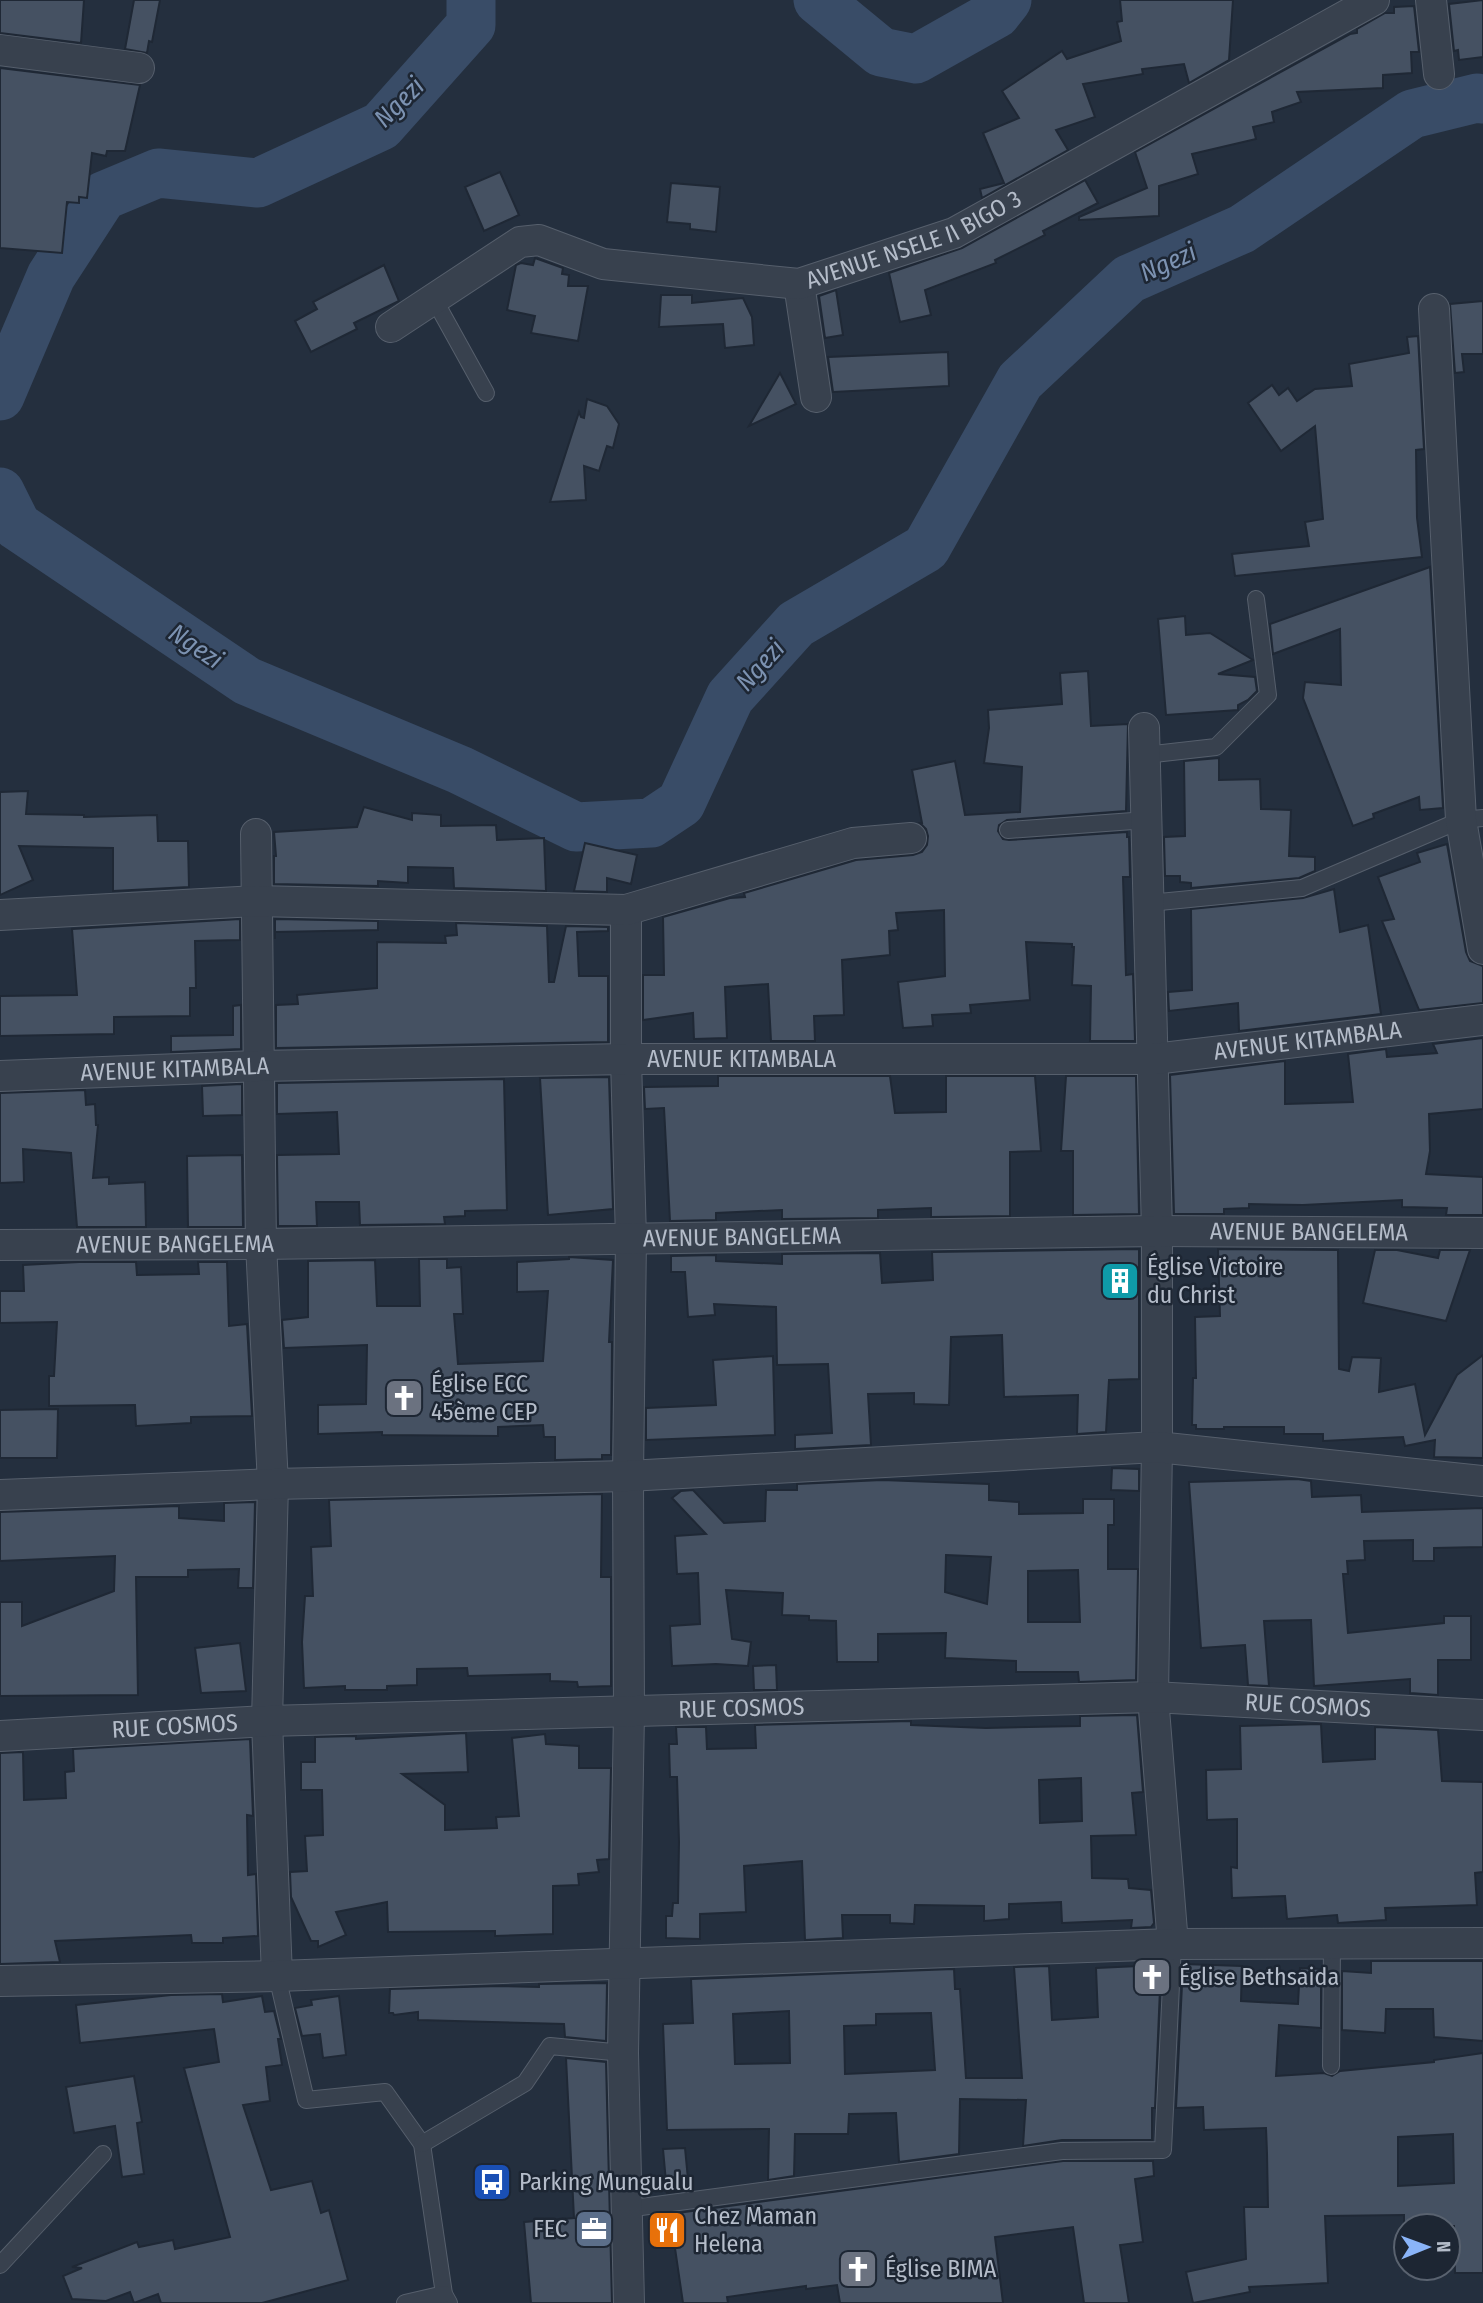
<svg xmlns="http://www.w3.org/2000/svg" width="1483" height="2303" font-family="'Fira Sans Condensed',sans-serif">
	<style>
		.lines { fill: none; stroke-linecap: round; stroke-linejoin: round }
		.river { stroke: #394c67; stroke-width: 49 }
		.building { fill: #455162; stroke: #1f2835; stroke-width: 2; fill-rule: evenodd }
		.lane-casing { stroke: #565f6c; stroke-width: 18 }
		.street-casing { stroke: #565f6c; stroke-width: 32 }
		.lane { stroke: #38414e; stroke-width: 16 }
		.street { stroke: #38414e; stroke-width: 30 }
		.labels { text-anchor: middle; stroke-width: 5; stroke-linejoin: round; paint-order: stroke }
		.street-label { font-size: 24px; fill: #b4bcc9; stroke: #1d2633 }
		.poi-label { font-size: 24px; fill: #b4bcc9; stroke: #1d2633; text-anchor: start }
		.water-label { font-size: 26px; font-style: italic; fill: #7c92b1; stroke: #1d2633 }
	</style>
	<rect width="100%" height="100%" fill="#242f3e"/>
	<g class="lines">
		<!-- river -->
		<g class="river">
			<polyline points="818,0 881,52 916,59 996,14 1007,0"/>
			<polyline points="0,396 51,276 103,196 158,173 258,183 381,126 471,25 471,0"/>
			<polyline points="0,492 17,526 247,681 460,770 576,827 651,823 681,803 730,697 796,624 926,548 1020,381 1129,279 1242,229 1412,114 1477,98 1483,99"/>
		</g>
	</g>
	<!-- building -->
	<g class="building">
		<polygon points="0,0 84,0 81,43 0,33"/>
		<polygon points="134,0 160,0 152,42 149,41 147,53 125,49"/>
		<polygon points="1120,0 1233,0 1229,60 1189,83 1184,64 1142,69 1143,74 1083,84 1095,117 1056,130 1068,150 982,198 980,189 1004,183 983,133 1019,118 1002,91 1062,51 1067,59 1121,41 1117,22 1122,21"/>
		<polygon points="1483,0 1483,57 1459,60 1458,50 1454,51 1449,4"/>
		<polygon points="1414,6 1419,52 1411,52 1412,73 1383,75 1383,88 1297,92 1301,102 1272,112 1274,122 1253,127 1256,139 1192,154 1198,174 1159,186 1159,216 1079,220 1079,217 1147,188 1135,152 1350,34 1357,33 1357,29 1385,13 1394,13 1394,7"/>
		<polygon points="0,68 140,85 125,151 107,151 106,156 92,153 87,198 79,197 79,203 67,202 62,253 0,248"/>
		<polygon points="500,172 519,215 484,231 465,187"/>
		<polygon points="1085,180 1098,203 1043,231 1045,235 995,260 996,263 925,290 931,315 900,322 889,273 962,248"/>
		<polygon points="671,183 720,187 716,232 690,229 690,224 667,222"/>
		<polygon points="535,258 563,268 562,274 569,275 568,286 588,286 578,341 531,333 535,316 507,310 516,265 521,263 533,265"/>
		<polygon points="384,265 399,301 354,323 357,329 311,352 295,321 317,309 313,302"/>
		<polygon points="836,290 843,335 825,338 819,296"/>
		<polygon points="661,295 692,295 692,303 743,298 752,317 754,345 725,348 723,324 659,327"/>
		<polygon points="1483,301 1483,354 1462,354 1464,372 1455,373 1450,304"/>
		<polygon points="1418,336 1424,449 1416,450 1417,518 1422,557 1235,576 1232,554 1309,546 1305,522 1323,519 1315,426 1281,451 1248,403 1272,385 1279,395 1288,388 1297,401 1315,389 1352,386 1349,364 1409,353 1407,337"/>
		<polygon points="948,352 949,386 833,392 828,357"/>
		<polygon points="780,373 796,404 749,426"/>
		<polygon points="587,399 607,406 619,424 613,448 607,446 599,471 584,466 586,500 550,502 579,412 581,417 584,418"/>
		<polygon points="1430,567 1443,808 1420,810 1419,797 1373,814 1374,818 1353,826 1303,698 1305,682 1341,685 1340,629 1273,654 1270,624"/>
		<polygon points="1185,616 1186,635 1210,633 1253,660 1218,674 1255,677 1257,691 1248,700 1238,705 1238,710 1166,715 1158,619"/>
		<polygon points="1088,671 1091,726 1128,724 1126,811 1007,820 999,825 998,831 1003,839 1009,840 1127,832 1127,837 1129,837 1130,877 1123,877 1126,975 1133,974 1135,1041 1090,1041 1091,986 1072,985 1074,947 1072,947 1072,944 1026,942 1030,1000 970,1005 971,1013 932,1015 933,1026 903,1028 898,982 945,976 944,910 896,913 898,930 889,931 890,955 842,960 844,1015 814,1016 815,1041 771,1041 768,984 725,987 727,1038 694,1039 693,1013 643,1020 643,975 664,975 663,917 730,898 745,897 744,893 856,860 913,855 922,852 927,845 928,836 926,829 920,823 922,823 912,770 955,761 965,815 1020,812 1022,767 984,763 989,728 988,710 1062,704 1060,673"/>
		<polygon points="1219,758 1219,780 1260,779 1261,809 1291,810 1289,856 1315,857 1315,871 1299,878 1191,888 1191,883 1180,882 1180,876 1165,876 1164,837 1185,836 1184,761"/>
		<polygon points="28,791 26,814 84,815 84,817 157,815 158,841 188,841 189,887 113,891 113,848 19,846 33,880 0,895 0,792"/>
		<polygon points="364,807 412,820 412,813 441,815 441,826 496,825 497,840 544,838 546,891 454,888 453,868 408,867 408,883 378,881 378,886 274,884 274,856 276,856 274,832 357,827"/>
		<polygon points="585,843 637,855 631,884 607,878 607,892 574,891"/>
		<polygon points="1447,844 1466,952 1470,961 1483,966 1483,1003 1419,1010 1382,921 1394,919 1378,877 1420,862 1417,853"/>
		<polygon points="1334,889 1340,932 1368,925 1381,1014 1239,1031 1238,1003 1169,1011 1168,992 1192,990 1191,909 1303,898"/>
		<polygon points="240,919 240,940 195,941 196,988 190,988 190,1016 114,1017 114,1034 0,1036 0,996 77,995 72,929"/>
		<polygon points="275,919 378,921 378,930 275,932 275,939"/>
		<polygon points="456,923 547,926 549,982 554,982 566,926 608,927 608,931 577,932 579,976 608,976 608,1042 276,1048 276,1005 298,1004 297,995 377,988 377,942 446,943 445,936 457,935"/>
		<polygon points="241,1005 241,1049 171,1052 171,1036 233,1035 233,1006"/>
		<polygon points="1483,1038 1483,1109 1429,1114 1430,1151 1426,1174 1483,1177 1483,1215 1446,1215 1447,1208 1402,1207 1402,1200 1303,1205 1249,1204 1249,1208 1224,1209 1224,1214 1174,1214 1170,1075 1285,1061 1285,1104 1353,1102 1348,1054 1386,1049 1387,1057 1437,1053 1433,1044"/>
		<polygon points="718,1076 890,1076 895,1113 946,1112 946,1076 1035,1076 1041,1151 1010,1152 1010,1216 931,1217 931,1208 878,1210 878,1218 782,1219 782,1210 716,1213 716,1220 670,1221 664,1108 645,1109 644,1087 718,1086"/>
		<polygon points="1066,1076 1136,1076 1139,1214 1073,1215 1073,1151 1061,1151"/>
		<polygon points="609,1077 613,1209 548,1215 540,1078"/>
		<polygon points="504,1079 507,1210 465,1211 465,1216 444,1217 445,1224 360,1225 359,1202 316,1202 317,1226 278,1226 277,1155 339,1154 337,1112 277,1114 277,1083"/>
		<polygon points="242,1084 242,1115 203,1116 202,1086"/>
		<polygon points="85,1090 86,1105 95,1104 96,1125 98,1125 93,1178 109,1177 109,1184 145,1182 146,1227 77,1227 71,1153 23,1149 24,1182 0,1183 0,1093"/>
		<polygon points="242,1155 243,1227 188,1227 187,1156"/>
		<polygon points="1139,1249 1139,1379 1109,1380 1106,1432 1077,1434 1078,1395 1004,1397 1002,1335 951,1337 949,1405 914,1404 914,1393 868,1394 871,1445 795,1449 795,1435 832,1433 828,1364 777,1365 776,1307 714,1304 715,1315 688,1317 685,1272 671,1272 671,1256 716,1255 716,1261 782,1264 782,1254 880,1253 882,1283 933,1280 932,1252"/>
		<polygon points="1218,1249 1338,1250 1339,1369 1349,1371 1352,1357 1381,1358 1379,1392 1415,1384 1425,1435 1457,1375 1483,1355 1483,1458 1434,1457 1435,1440 1405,1446 1403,1437 1323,1441 1323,1434 1284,1434 1284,1427 1224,1427 1224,1429 1196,1429 1196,1425 1192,1425 1193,1378 1196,1378 1195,1317 1220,1316"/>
		<polygon points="1375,1250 1397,1250 1438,1258 1440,1250 1470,1250 1446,1321 1363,1303"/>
		<polygon points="569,1257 613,1260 609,1342 612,1342 611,1455 602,1455 602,1459 555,1460 555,1437 544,1437 543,1425 498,1427 498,1436 382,1435 382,1432 318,1434 318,1405 366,1404 367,1345 284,1348 282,1320 308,1317 308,1261 375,1260 377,1306 420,1306 419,1259 447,1259 447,1268 461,1267 463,1314 454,1314 458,1364 543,1361 548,1291 517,1292 517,1262 569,1259"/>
		<polygon points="79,1262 136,1262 137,1275 199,1274 198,1262 227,1262 229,1326 247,1324 252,1416 191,1417 191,1423 136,1426 135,1405 49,1406 49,1376 54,1376 57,1322 0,1323 0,1291 24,1291 23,1265"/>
		<polygon points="773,1356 775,1435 646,1440 646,1408 716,1405 713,1360"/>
		<polygon points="58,1409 57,1458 0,1458 0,1410"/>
		<polygon points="1112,1468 1139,1469 1139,1491 1111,1490"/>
		<polygon points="1297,1479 1311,1481 1312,1497 1361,1495 1362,1512 1483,1508 1483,1547 1434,1548 1434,1561 1413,1561 1413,1540 1364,1541 1365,1560 1347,1561 1348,1574 1343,1574 1348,1633 1444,1623 1444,1616 1471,1616 1471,1660 1438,1660 1438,1695 1410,1693 1410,1679 1314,1686 1311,1620 1264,1621 1269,1686 1248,1685 1245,1645 1201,1648 1189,1482"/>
		<path d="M882 1480 989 1484V1500L1019 1502V1514L1083 1513V1499H1114V1525H1108V1569H1138L1136 1680 1079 1682 1078 1672H1016V1661L945 1658 946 1633 878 1634V1662H837L836 1621 809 1620V1616L782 1615 783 1593 726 1590 732 1639 751 1642 748 1666 716 1664 672 1666 670 1626 700 1624 698 1573 677 1574 675 1536 706 1534 672 1498 681 1491 693 1490 724 1523 765 1521 766 1490H797V1484ZM946 1555 991 1557 987 1604 945 1592ZM1078 1570 1080 1622H1028V1571Z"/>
		<polygon points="602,1494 601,1577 611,1577 611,1686 578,1687 577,1682 550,1681 550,1674 468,1676 467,1668 417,1669 417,1685 387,1686 387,1690 345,1690 345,1686 304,1688 302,1642 305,1596 313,1596 311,1547 331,1546 329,1500"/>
		<polygon points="255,1502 253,1588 238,1588 239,1569 188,1570 188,1577 136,1577 138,1695 0,1696 0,1602 22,1602 22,1626 114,1591 115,1556 0,1561 0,1512 179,1506 179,1518 224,1521 224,1503"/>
		<polygon points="240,1643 246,1691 201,1693 195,1648"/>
		<polygon points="776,1665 777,1690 754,1690 753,1666"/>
		<path d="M1137 1715 1143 1792 1132 1793 1136 1835 1091 1836 1092 1878 1128 1879 1129 1888 1151 1890 1154 1923 1151 1927 1131 1928 1132 1920 1062 1923 1061 1902 1009 1904V1919L984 1921V1906L915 1905 914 1924 890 1923V1915H842L843 1938 805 1940 802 1861 744 1866 746 1912 700 1914V1939L666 1938V1916H672L673 1903H678L679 1842 677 1777H670L669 1744H677L676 1727H706L707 1749 756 1748 755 1725 911 1721V1725L986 1728 1080 1726V1716ZM1081 1778 1082 1821 1040 1823 1039 1780Z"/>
		<polygon points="1321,1724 1323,1762 1375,1759 1375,1727 1438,1730 1442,1781 1483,1782 1483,1872 1475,1873 1477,1905 1385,1908 1386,1920 1338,1923 1337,1915 1287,1919 1285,1896 1232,1898 1231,1867 1237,1868 1237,1819 1207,1820 1206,1770 1241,1769 1240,1726"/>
		<polygon points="466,1733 468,1772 402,1774 445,1805 445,1830 497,1828 496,1817 519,1816 512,1738 545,1734 546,1744 579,1746 579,1768 611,1768 609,1859 597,1860 599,1872 578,1874 579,1885 553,1886 553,1934 495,1936 495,1931 388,1932 387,1902 336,1912 346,1935 318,1947 318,1941 311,1941 291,1897 290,1872 307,1871 305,1836 323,1835 322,1790 301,1790 301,1762 315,1762 315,1737 356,1736 356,1739"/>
		<polygon points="250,1739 253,1816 247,1815 248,1875 256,1874 258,1936 223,1938 223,1943 192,1943 191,1935 55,1941 60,1962 0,1964 0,1753 23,1752 24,1800 66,1798 65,1772 74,1771 73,1749"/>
		<polygon points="1371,1961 1483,1961 1483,2041 1434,2037 1433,2009 1386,2009 1385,2033 1342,2030 1342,1971 1371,1973"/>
		<path d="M1183 1964 1242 1966 1241 2001 1298 2004 1300 1968 1321 1969V2028L1279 2025 1276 2076 1324 2073 1332 2076 1340 2071 1434 2062V2060L1483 2053V2273H1455L1454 2226H1404V2215L1325 2216 1328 2283 1249 2287 1250 2292 1193 2303 1186 2272 1246 2259 1244 2207H1268L1267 2153 1266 2128 1204 2130 1203 2107 1176 2108ZM1453 2134 1454 2183 1398 2186V2137Z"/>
		<path d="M1161 1965 1155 2108H1152V2140H1062L1023 2146 1026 2100 960 2099 959 2154 899 2162 896 2113 849 2114 848 2134H795L794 2176 768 2180 769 2129 667 2130 663 2024 693 2023 691 1979 954 1969 955 1989H960L966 2078H1022L1014 1967 1049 1966 1052 2020 1098 2017 1096 1968ZM789 2011 790 2063 735 2064 733 2014ZM931 2013 935 2070 845 2074 844 2026 876 2025V2014Z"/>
		<polygon points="607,1983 606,2041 565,2037 564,2024 418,2020 418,2012 394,2015 393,2013 389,2013 390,1989 500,1986 539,1987 539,1984"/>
		<polygon points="222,1994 223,2002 262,1996 265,2012 274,2011 281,2039 278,2039 282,2065 266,2067 270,2101 243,2105 271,2190 312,2181 321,2213 329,2210 348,2280 262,2303 161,2303 158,2294 134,2303 130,2292 106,2301 72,2299 63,2276 82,2268 72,2267 137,2242 139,2247 173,2240 175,2249 230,2237 184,2068 219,2062 214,2029 80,2043 76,2005 171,1995"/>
		<polygon points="339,1996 346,2055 323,2058 320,2034 302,2036 295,2008 312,2005 311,2000"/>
		<polygon points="566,2058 606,2062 612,2303 531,2303 524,2222 574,2218"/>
		<polygon points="134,2076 142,2122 137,2123 144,2174 122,2177 115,2126 74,2133 66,2087"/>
		<polygon points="685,2148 689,2190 667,2193 663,2149"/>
		<polygon points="1063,2161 1153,2161 1154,2176 1135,2179 1143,2242 1120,2245 1129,2303 1084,2303 1073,2227 995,2237 1003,2303 840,2303 837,2285 806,2289 806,2286 727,2297 728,2303 683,2303 670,2214"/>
	</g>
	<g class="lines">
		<!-- lane casing -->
		<g class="lane-casing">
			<g id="lane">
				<polyline points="434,299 486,393"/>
				<polyline points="1145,755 1216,747 1268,695 1256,599"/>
				<polyline points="1008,830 1147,820"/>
				<polyline points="1149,903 1302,888 1461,820 1483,818"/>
				<polyline points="277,1976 306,2100 385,2092 422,2144 444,2294 449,2303"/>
				<polyline points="1331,2066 1332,1944"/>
				<polyline points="422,2144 525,2083 550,2046 623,2053"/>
				<polyline points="626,2209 1062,2151 1163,2150 1173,1944"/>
				<polyline points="0,2265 103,2154"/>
				<polyline points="405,2303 444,2294"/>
			</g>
		</g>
		<!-- street casing -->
		<g class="street-casing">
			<g id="street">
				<polyline points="1431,0 1439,74"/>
				<polyline points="0,50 139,68"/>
				<polyline points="799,284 816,397"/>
				<polyline points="1434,309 1461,820 1483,949"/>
				<path id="s1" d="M391 327 520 242 539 240 603 264 799 284 954 233 1374 0"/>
				<polyline points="1144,728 1157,1231 1157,1447 1153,1697 1173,1944"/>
				<polyline points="256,834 261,1244 273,1484 267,1721 277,1976"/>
				<polyline points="626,910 626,1059 631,1239 628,1476 629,1713 623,2053 629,2303"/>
				<polyline points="0,915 257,901 626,910 853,843 911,838"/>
				<path id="s2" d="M0 1076 259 1066 626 1059H1154L1483 1020"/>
				<path id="s3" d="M0 1245 261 1244 1157 1231 1483 1233"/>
				<polyline points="0,1495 273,1484 628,1476 1157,1447 1483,1481"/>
				<path id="s4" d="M0 1736 267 1721 1153 1697 1483 1715"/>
				<polyline points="0,1981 277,1976 1173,1944 1483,1943"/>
			</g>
		</g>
		<!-- lane -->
		<use href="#lane" class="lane"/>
		<!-- street -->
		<use href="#street" class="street"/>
	</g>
	<!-- icons -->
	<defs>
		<g id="building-square" transform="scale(2.0125)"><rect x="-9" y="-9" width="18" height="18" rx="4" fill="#0f9aa8" stroke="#1d2633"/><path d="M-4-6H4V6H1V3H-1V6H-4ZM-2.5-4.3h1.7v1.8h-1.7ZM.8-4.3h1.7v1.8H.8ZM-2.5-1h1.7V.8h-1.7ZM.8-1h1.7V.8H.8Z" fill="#fff"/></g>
		<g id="church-square" transform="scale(2.0125)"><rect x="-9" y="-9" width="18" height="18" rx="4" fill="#6b7280" stroke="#1d2633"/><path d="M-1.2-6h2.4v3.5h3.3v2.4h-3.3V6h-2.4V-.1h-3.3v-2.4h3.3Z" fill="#fff"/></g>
		<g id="bus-square" transform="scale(2.0125)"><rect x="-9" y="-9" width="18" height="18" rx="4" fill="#1a4fb4" stroke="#1d2633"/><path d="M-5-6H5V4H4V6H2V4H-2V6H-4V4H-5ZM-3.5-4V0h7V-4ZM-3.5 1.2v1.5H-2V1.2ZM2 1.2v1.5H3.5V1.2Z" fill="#fff"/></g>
		<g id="office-square" transform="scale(2.0125)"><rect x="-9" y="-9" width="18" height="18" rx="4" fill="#5c6f8a" stroke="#1d2633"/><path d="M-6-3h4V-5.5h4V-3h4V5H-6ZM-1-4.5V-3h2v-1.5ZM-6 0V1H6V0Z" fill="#fff"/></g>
		<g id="restaurant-square" transform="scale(2.0125)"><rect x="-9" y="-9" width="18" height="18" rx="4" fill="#e8710a" stroke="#1d2633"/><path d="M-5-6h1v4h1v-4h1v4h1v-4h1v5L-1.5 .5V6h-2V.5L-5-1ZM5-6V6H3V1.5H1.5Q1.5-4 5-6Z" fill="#fff"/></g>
	</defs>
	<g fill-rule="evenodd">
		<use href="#building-square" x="1120" y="1281"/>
		<use href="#church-square" x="404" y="1398"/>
		<use href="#church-square" x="1152" y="1977"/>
		<use href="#bus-square" x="492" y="2182"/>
		<use href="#office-square" x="594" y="2229"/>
		<use href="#restaurant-square" x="667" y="2230"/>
		<use href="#church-square" x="858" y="2269"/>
	</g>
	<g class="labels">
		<!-- street labels -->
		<g class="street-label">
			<text dy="8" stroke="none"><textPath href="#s1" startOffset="562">AVENUE NSELE II BIGO 3</textPath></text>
			<text dy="8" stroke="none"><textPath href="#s2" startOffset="1309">AVENUE KITAMBALA</textPath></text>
			<text dy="8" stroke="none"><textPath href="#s2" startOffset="742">AVENUE KITAMBALA</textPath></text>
			<text dy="8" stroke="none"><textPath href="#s2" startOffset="175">AVENUE KITAMBALA</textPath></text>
			<text dy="8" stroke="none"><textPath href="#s3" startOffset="1309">AVENUE BANGELEMA</textPath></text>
			<text dy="8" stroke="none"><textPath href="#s3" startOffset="742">AVENUE BANGELEMA</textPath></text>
			<text dy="8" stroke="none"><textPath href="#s3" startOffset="175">AVENUE BANGELEMA</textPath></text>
			<text dy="8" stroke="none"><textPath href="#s4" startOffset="1309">RUE COSMOS</textPath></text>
			<text dy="8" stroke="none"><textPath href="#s4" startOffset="742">RUE COSMOS</textPath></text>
			<text dy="8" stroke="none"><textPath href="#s4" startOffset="175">RUE COSMOS</textPath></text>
		</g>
		<!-- poi labels -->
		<g class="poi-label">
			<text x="1147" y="1275">Église Victoire<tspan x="1147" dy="28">du Christ</tspan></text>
			<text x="431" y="1392">Église ECC<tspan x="431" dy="28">45ème CEP</tspan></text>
			<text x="1179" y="1985">Église Bethsaida</text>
			<text x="519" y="2190">Parking Mungualu</text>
			<text x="694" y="2224">Chez Maman<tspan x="694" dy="28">Helena</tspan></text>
			<text x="567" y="2237" text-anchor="end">FEC</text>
			<text x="885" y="2277">Église BIMA</text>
		</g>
		<!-- water labels -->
		<g class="water-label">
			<text transform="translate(399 102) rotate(-45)" y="9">Ngezi</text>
			<text transform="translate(1168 262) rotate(-24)" y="9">Ngezi</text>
			<text transform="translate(196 646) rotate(34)" y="9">Ngezi</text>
			<text transform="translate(760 665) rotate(-48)" y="9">Ngezi</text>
		</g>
	</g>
	<!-- north arrow -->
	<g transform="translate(1427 2247) rotate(89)"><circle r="33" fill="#1d2633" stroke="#59626f" stroke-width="2"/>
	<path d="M0-5L12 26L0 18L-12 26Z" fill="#8ab4f8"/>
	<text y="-10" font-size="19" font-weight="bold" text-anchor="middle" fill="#b4bcc9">N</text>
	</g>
</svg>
